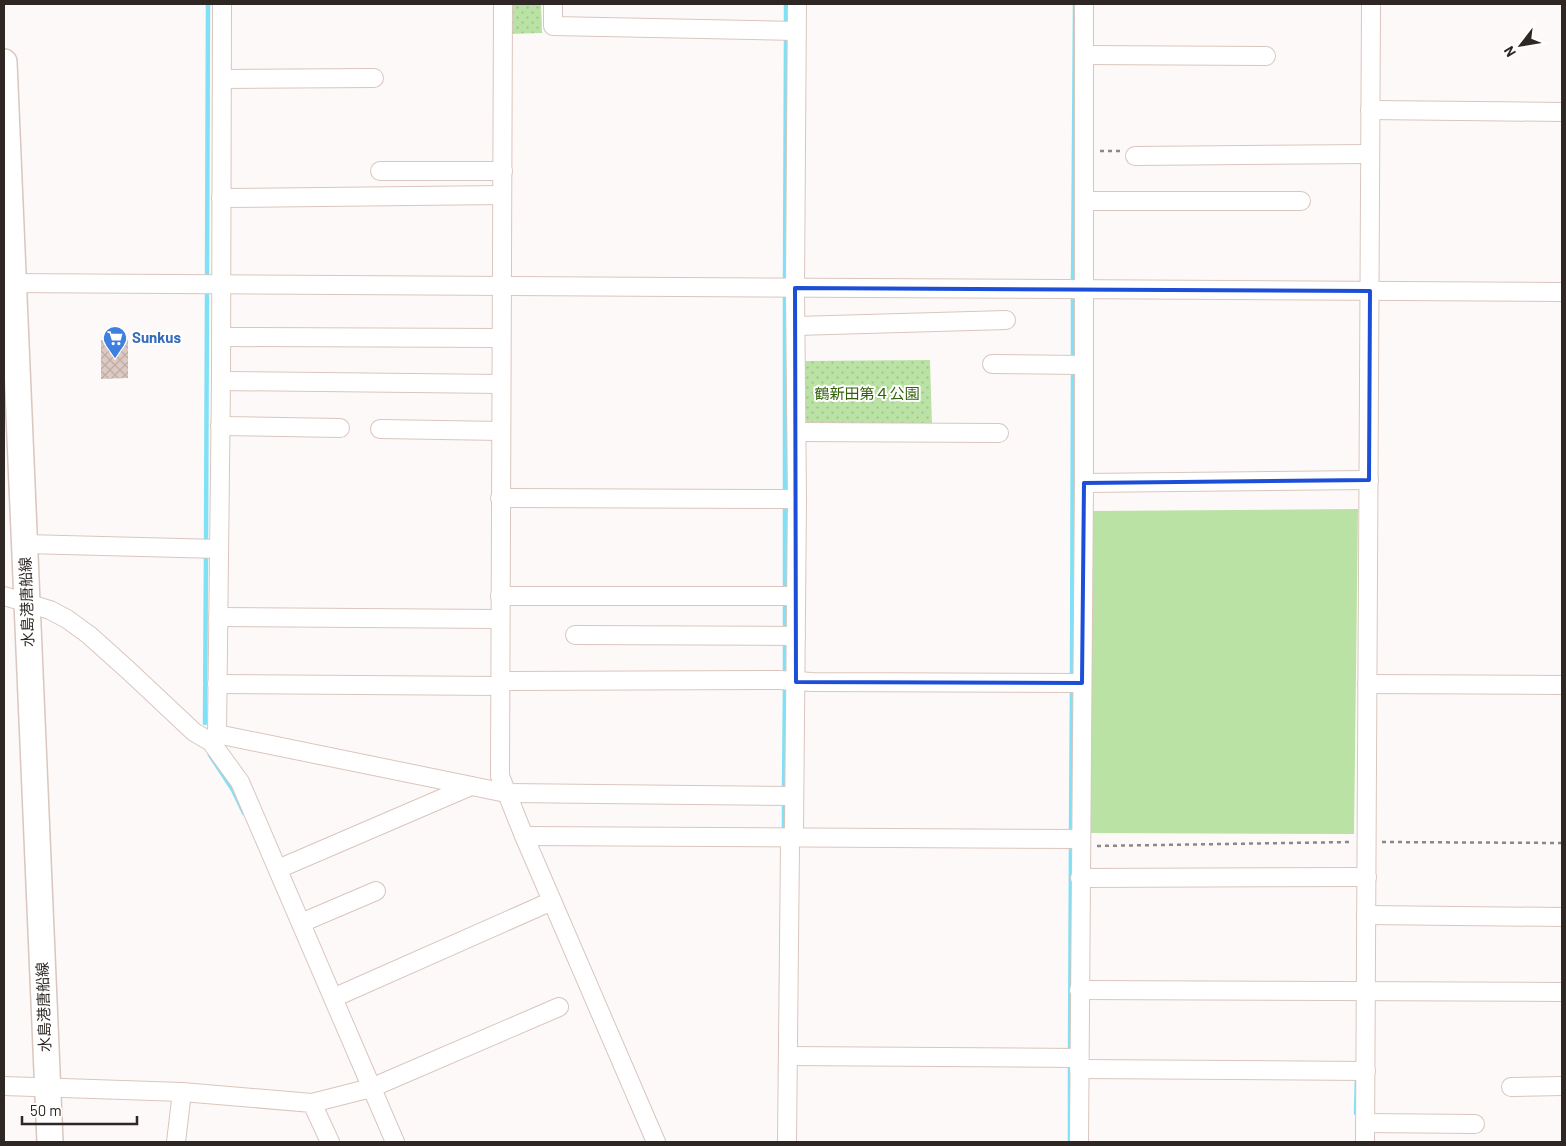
<svg xmlns="http://www.w3.org/2000/svg" width="1566" height="1146" font-family="Barlow,'Noto Sans JP',sans-serif">
	<style>
		.green { fill: #bae2a4 }
		.park { fill: url(#park-dots) }
		.lines { fill: none; stroke-linecap: round; stroke-linejoin: round }
		.stream { stroke: #80e1f6; stroke-width: 4.5 }
		.building { fill: url(#building-cross-hatch) }
		.street-casing { stroke: #d9c6be; stroke-width: 20 }
		.secondary-casing { stroke: #d9c6be; stroke-width: 28 }
		.path { stroke: #8d8785; stroke-width: 2.5; stroke-dasharray: 4 4; stroke-linecap: butt }
		.street { stroke: #fff; stroke-width: 18 }
		.secondary { stroke: #fff; stroke-width: 25 }
		.marked { fill: none; stroke: #1d4ed8; stroke-width: 4; stroke-linejoin: round }
		.labels { text-anchor: middle; stroke-width: 4; stroke-linejoin: round; paint-order: stroke }
		.shop-label { font-size: 15px; font-weight: bold; fill: #366cbe; stroke: #fff; text-anchor: start }
		.park-label { font-size: 15px; fill: #34600d; stroke: #fff }
		.street-label { font-size: 15px; fill: #2e2724; stroke: #fff }
	</style>
	<defs>
		<pattern id="park-dots" width="8" height="8" patternUnits="userSpaceOnUse" patternTransform="scale(1.25)"><rect width="8" height="8" fill="#bae2a4"/><path d="M2 2h.1M6 6h.1" fill="none" stroke="#a0c28d" stroke-width="1.8" stroke-linecap="round"/></pattern>
		<pattern id="building-cross-hatch" width="8" height="8" patternUnits="userSpaceOnUse" patternTransform="scale(1.25)"><rect width="8" height="8" fill="#dcc9c1"/><path d="M0 0l8 8M0 8l8-8" fill="none" stroke="#bdada6"/></pattern>
	</defs>
	<rect width="100%" height="100%" fill="#fdf9f8"/>
	<!-- green -->
	<polygon class="green" points="1358,509 1354,834 1089,833 1091,511"/>
	<!-- park -->
	<g class="park">
		<polygon points="507,4 541,4 542,33 508,34"/>
		<polygon points="930,360 932,427 808,429 803,423 802,361"/>
	</g>
	<g class="lines">
		<!-- stream -->
		<g class="stream">
			<polyline points="786,26 786,4"/>
			<polyline points="207,281 208,4"/>
			<polyline points="785,283 786,34"/>
			<polyline points="1073,286 1075,4"/>
			<polyline points="785,291 785,496"/>
			<polyline points="1073,361 1073,294"/>
			<polyline points="206,544 207,289"/>
			<polyline points="785,591 785,504"/>
			<polyline points="785,631 785,599"/>
			<polyline points="785,676 785,639"/>
			<polyline points="1072,678 1073,369"/>
			<polyline points="205,723 206,552"/>
			<polyline points="210,755 233,790 244,813"/>
			<polyline points="784,791 785,684"/>
			<polyline points="784,833 784,799"/>
			<polyline points="1071,836 1072,686"/>
			<polyline points="1070,1053 1071,844"/>
			<polyline points="1356,1113 1357,1074"/>
			<polyline points="1070,1142 1070,1061"/>
		</g>
	</g>
	<!-- building -->
	<polygon class="building" points="128,339 128,378 101,379 101,340"/>
	<g class="lines">
		<!-- street casing -->
		<g class="street-casing">
			<g id="street">
				<polyline points="503,4 500,776 524,836 656,1142"/>
				<polyline points="553,4 553,26 796,31"/>
				<polyline points="1084,55 1266,56"/>
				<polyline points="222,79 374,78"/>
				<polyline points="1370,110 1562,112"/>
				<polyline points="1135,156 1370,154"/>
				<polyline points="380,171 503,171"/>
				<polyline points="221,198 502,195"/>
				<polyline points="1084,201 1301,201"/>
				<polyline points="4,283 1562,292"/>
				<polyline points="796,326 1006,320"/>
				<polyline points="221,337 501,338"/>
				<polyline points="992,364 1083,365"/>
				<polyline points="221,381 501,384"/>
				<polyline points="220,426 340,428"/>
				<polyline points="380,429 501,431"/>
				<polyline points="797,432 999,433"/>
				<polyline points="1084,483 1369,480"/>
				<polyline points="500,498 797,499"/>
				<polyline points="25,544 219,549"/>
				<polyline points="4,596 50,610 67,619 89,635 128,670 194,732 211,742 240,782 395,1142"/>
				<polyline points="500,596 796,596"/>
				<polyline points="218,617 500,619"/>
				<polyline points="575,635 796,636"/>
				<polyline points="500,681 779,680 812,682 1082,683"/>
				<polyline points="217,684 500,686"/>
				<polyline points="1367,684 1562,685"/>
				<polyline points="217,734 221,381 222,4"/>
				<polyline points="211,742 217,734 506,793 794,796"/>
				<polyline points="524,836 1081,839"/>
				<polyline points="278,869 471,786"/>
				<polyline points="1080,878 1367,877"/>
				<polyline points="1366,915 1562,917"/>
				<polyline points="301,923 376,891"/>
				<polyline points="1079,990 1562,992"/>
				<polyline points="333,998 552,901"/>
				<polyline points="788,1056 1079,1058"/>
				<polyline points="1079,1069 1366,1071"/>
				<polyline points="4,1086 182,1092 312,1103 330,1142"/>
				<polyline points="1511,1087 1562,1086"/>
				<polyline points="312,1103 371,1088 559,1007"/>
				<polyline points="1365,1123 1475,1124"/>
				<polyline points="176,1142 182,1092"/>
				<polyline points="787,1142 790,846 794,829 797,499 795,288 797,4"/>
				<polyline points="1079,1142 1084,483 1084,4"/>
				<polyline points="1365,1142 1371,4"/>
			</g>
		</g>
		<!-- secondary casing -->
		<g class="secondary-casing">
			<polyline id="secondary" points="4,62 50,1142"/>
		</g>
		<!-- path -->
		<g class="path">
			<polyline points="1100,151 1120,151"/>
			<polyline points="1382,842 1562,843"/>
			<polyline points="1097,846 1351,842"/>
		</g>
		<!-- street -->
		<use href="#street" class="street"/>
		<!-- secondary -->
		<use href="#secondary" class="secondary"/>
	</g>
	<!-- marked area -->
	<path class="marked" d="M795 288 1370 291 1369 480 1084 483 1082 683 796 682Z"/>
	<!-- icons -->
	<defs>
		<g id="supermarket-pin" transform="scale(1.25)"><path d="M0 17L-7.5 6A9.5 9.5 0 1 1 7.5 6Z" fill="#3f7fe0" stroke="#fff"/><path d="M-6-5.5h2.5l.6 2H6L4.5 2H-2.5L-4.4-4H-6ZM-1.5 3.2a1.3 1.3 0 1 0 .1 0ZM3 3.2a1.3 1.3 0 1 0 .1 0Z" fill="#fff"/></g>
	</defs>
	<g fill-rule="evenodd">
		<use href="#supermarket-pin" x="115" y="338"/>
	</g>
	<g class="labels">
		<!-- shop labels -->
		<g class="shop-label">
			<text x="132" y="343">Sunkus</text>
		</g>
		<!-- park labels -->
		<g class="park-label">
			<text x="867" y="399">鶴新田第４公園</text>
		</g>
		<!-- street labels -->
		<g class="street-label">
			<text transform="translate(27 602) rotate(-92)" y="5">水島港唐船線</text>
			<text transform="translate(44 1007) rotate(-92)" y="5">水島港唐船線</text>
		</g>
	</g>
	<!-- border -->
	<rect width="1566" height="1146" fill="none" stroke="#2e2724" stroke-width="10"/>
	<!-- north arrow -->
	<g transform="translate(1521 45) rotate(239)" stroke="#ffffff" stroke-width="4" paint-order="stroke">
	<path d="M0-4L9 19L0 12L-9 19Z" fill="#2e2724"/>
	<text y="-8" font-size="14" font-weight="bold" text-anchor="middle" fill="#2e2724">N</text>
	</g>
	<!-- scale -->
	<path d="M22 1116v8h115v-8" fill="none" stroke="#2e2724" stroke-width="2.5"/>
	<text x="30" y="1116" font-size="15" fill="#2e2724" stroke="#ffffff" stroke-width="4" paint-order="stroke">50 m</text>
</svg>
